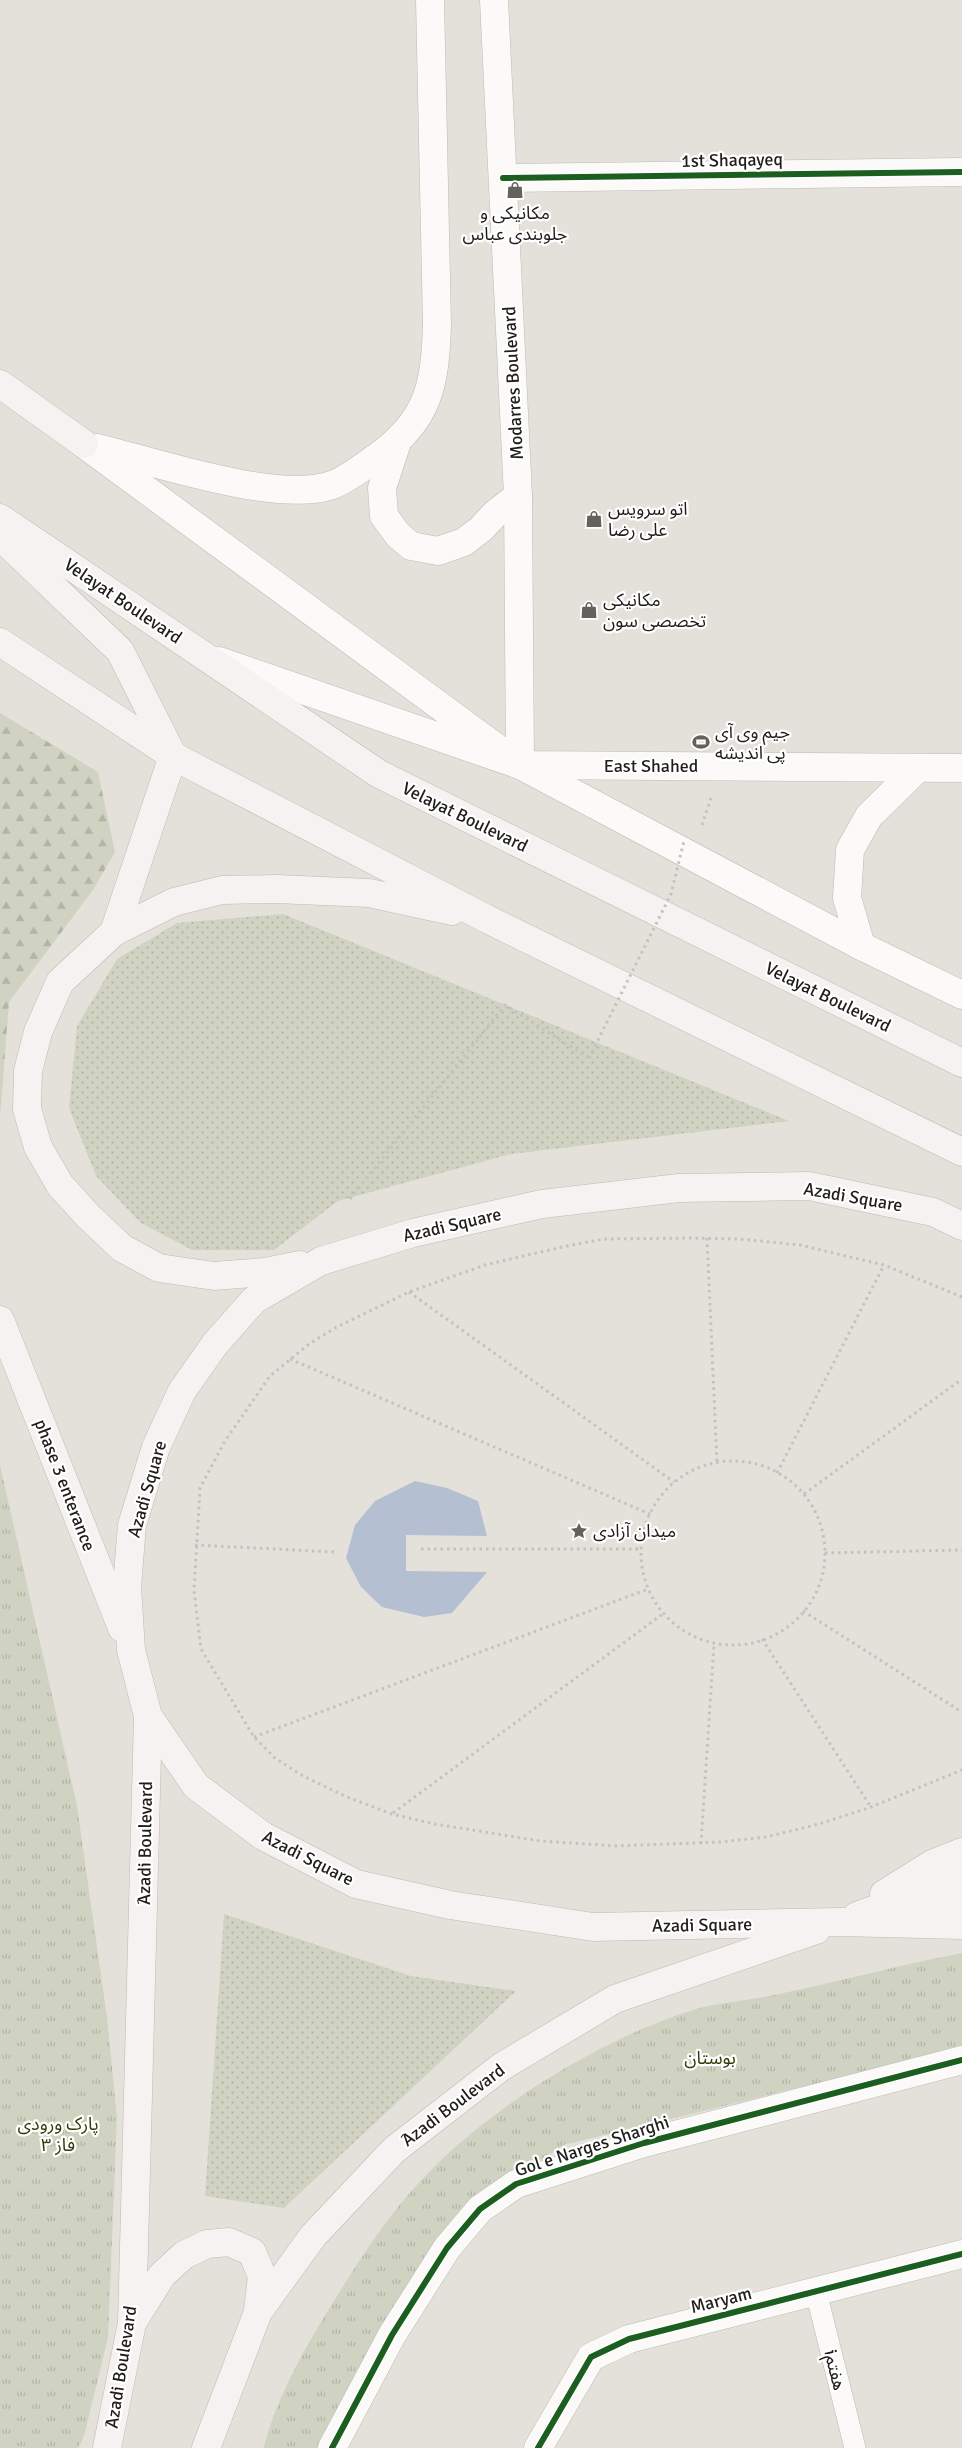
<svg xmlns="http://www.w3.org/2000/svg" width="962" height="2448" font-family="Signika,'Noto Sans Arabic',sans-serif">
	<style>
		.grass { fill: url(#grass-dots) }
		.forest { fill: url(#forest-firs) }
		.park { fill: url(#park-tufts) }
		.water { fill: #b4bfd1 }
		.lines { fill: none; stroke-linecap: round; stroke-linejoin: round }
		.service-casing { stroke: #bcbab5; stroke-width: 22 }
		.minor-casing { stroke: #bcbab5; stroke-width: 29 }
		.secondary-casing { stroke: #bcbab5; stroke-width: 29 }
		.primary-casing { stroke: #c0b7b3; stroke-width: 29 }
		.path { stroke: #c4c2c0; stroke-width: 3; stroke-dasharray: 2.5 4; stroke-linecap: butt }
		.service { stroke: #fbfaf9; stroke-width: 21 }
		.minor { stroke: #fbfaf9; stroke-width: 28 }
		.secondary { stroke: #fbfaf9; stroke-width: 28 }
		.primary { stroke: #f6f2f1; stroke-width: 28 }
		.path-bridge { stroke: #c4c2c0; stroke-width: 3; stroke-dasharray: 2.5 4; stroke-linecap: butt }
		.cycleway-casing { stroke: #fff; stroke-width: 9 }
		.cycleway { stroke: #1b5e20; stroke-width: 6 }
		.labels { text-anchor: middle; stroke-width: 4.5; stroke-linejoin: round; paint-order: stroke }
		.street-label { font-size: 18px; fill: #201e1a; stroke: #fff }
		.poi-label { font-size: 18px; fill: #201e1a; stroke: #fff; text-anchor: start }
		.park-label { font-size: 18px; fill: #313c05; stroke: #fff }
	</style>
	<defs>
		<pattern id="grass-dots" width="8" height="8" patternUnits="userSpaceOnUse" patternTransform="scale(1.25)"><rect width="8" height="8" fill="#d0d3c2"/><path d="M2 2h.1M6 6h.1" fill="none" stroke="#b2b5a6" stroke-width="1.8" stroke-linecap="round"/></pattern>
		<pattern id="forest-firs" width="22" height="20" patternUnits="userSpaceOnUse" patternTransform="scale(1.25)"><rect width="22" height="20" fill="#d0d3c2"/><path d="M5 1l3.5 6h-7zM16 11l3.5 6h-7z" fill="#b2b5a6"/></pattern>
		<pattern id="park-tufts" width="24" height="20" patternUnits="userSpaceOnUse" patternTransform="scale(1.25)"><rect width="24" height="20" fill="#d0d3c2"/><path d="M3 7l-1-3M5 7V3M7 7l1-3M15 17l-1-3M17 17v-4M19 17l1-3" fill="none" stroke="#b2b5a6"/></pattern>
	</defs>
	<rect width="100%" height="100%" fill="#e4e1da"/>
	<!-- grass -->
	<g class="grass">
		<polygon points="283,914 789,1121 511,1154 338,1201 274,1250 192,1250 141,1223 96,1176 69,1108 77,1026 117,959 177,923"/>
		<polygon points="224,1914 411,1976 516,1991 284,2208 205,2196"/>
	</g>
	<!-- forest -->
	<polygon class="forest" points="0,713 98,772 115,852 93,890 9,1002 0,1118"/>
	<!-- park -->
	<g class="park">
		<polygon points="0,1465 77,1806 107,2017 117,2118 108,2337 84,2436 78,2448 0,2448"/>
		<path d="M962 1953V2048L563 2145 520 2176 485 2208 335 2448H264C276 2395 313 2334 342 2288 362 2256 383 2224 408 2195 475 2116 594 2041 693 2010 719 2002 748 2001 774 1995 837 1982 899 1965 962 1953Z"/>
	</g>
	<!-- water -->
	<polygon class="water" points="415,1481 447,1488 478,1501 487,1536 406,1535 406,1571 487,1572 452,1613 424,1617 382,1607 361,1587 346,1558 355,1525 375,1501"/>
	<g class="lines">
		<!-- service casing -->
		<g class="service-casing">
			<polyline id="service" points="816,2292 855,2448"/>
		</g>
		<!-- minor casing -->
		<g class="minor-casing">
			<g id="minor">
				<polyline points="503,178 962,172"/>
				<polyline points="332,2448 392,2335 447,2248 480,2209 516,2184 644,2143 962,2060"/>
				<polyline points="538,2448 591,2357 629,2339 962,2254"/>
			</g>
		</g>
		<!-- secondary casing -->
		<g class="secondary-casing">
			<g id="secondary">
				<polyline points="494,0 518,496 520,765"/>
				<polyline points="397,442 382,488 384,516 398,535 411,546 438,551 464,542 481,529 496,513 518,496"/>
				<polyline points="84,444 520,765 861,946 962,995"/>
				<path d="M98 448C154 462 279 504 332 485 348 479 364 466 377 457 429 420 435 385 437 325L430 0"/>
				<polyline points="219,661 520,765 962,768"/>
				<polyline points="861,946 847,898 850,850 869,816 918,768"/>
			</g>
		</g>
		<!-- primary casing -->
		<g class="primary-casing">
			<g id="primary">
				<polyline points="0,384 84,444"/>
				<polyline points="0,518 379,774 962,1063"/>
				<polyline points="0,536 120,651 173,756 114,932"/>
				<polyline points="0,642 173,756 487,919 962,1152"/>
				<polyline points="962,1226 933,1212 809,1186 679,1188 542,1204 413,1233 321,1261 254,1300 215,1344 182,1391 156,1447 132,1525 127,1587 131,1650 148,1716 196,1786 263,1836 356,1884 450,1905 593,1927 841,1922 962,1925"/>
				<polyline points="300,1265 265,1272 214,1276 159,1268 122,1248 88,1216 60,1185 38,1147 27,1109 28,1071 38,1032 60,982 114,932 174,902 222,890 276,889 369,893 452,911"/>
				<polyline points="0,1320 122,1628"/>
				<polyline points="884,1894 932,1864 962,1852"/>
				<polyline points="911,1910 962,1901"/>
				<polyline points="857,1916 962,1878"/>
				<polyline points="132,2323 162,2275 184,2255 207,2244 229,2242 252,2252 262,2276 258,2310"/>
				<polyline points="107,2448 132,2323 148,1716"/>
				<polyline points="206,2448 258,2312 313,2236 394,2150 501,2067 615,1999 816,1930"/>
			</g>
		</g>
		<!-- path -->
		<g class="path">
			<polyline points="702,825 711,798"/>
			<polyline points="350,1199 505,1005 589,1058"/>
			<polyline points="707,1238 717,1463"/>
			<polyline points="409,1292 674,1482"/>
			<polyline points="962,1297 884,1265 800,1245 739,1239 691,1238 604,1239 562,1247 485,1265 409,1292 335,1328 309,1344 270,1376 225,1441 200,1488 194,1591 201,1649 254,1737 275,1758 303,1776 347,1797 392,1814 435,1824 540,1841 617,1846 721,1842 766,1837 819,1824 871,1807 962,1770"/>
			<polyline points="290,1359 650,1514"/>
			<circle cx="733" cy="1553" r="92"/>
			<polyline points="777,1473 884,1265"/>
			<polyline points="804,1494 962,1379"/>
			<polyline points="195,1545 334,1552"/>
			<polyline points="421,1549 642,1549"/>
			<polyline points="825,1553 962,1550"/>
			<polyline points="803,1611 962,1712"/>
			<polyline points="762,1639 871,1807"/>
			<polyline points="254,1737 648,1589"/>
			<polyline points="393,1813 664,1613"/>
			<polyline points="701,1844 714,1643"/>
		</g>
		<!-- service -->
		<use href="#service" class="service"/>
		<!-- minor -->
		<use href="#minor" class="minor"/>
		<!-- secondary -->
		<use href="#secondary" class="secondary"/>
		<!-- primary -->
		<use href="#primary" class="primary"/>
		<!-- path-bridge -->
		<polyline class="path-bridge" points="589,1058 671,894 684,841"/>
		<!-- cycleway casing -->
		<g class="cycleway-casing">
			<g id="cycleway">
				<polyline points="503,178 962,172"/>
				<polyline points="332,2448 392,2335 447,2248 480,2209 516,2184 644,2143 962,2060"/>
				<polyline points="538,2448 591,2357 629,2339 962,2254"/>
			</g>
		</g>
		<!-- cycleway -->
		<use href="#cycleway" class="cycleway"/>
	</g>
	<!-- icons -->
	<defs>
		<g id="shop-bare" transform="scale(1.35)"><path d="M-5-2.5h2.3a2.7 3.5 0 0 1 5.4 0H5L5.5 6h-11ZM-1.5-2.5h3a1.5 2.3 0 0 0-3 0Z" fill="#65625d" stroke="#fff" stroke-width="2.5" paint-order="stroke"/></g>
		<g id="stadium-bare" transform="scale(1.35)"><path d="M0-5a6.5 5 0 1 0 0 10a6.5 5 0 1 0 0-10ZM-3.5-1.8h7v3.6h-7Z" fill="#65625d" stroke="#fff" stroke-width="2.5" paint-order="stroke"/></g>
		<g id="sight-bare" transform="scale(1.35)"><path d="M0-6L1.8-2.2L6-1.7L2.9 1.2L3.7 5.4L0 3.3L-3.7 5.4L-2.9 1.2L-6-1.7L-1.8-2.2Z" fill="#65625d" stroke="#fff" stroke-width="2.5" paint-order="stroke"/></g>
	</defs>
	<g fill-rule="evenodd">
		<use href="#shop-bare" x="515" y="190"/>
		<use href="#shop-bare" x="594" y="519"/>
		<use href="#shop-bare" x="589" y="610"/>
		<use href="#stadium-bare" x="701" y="742"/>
		<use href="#sight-bare" x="579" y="1531"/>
	</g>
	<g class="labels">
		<!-- street labels -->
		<g class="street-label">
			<text transform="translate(732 160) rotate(-1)" y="6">1st Shaqayeq</text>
			<text transform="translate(513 383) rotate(-93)" y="6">Modarres Boulevard</text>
			<text transform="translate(123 601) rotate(34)" y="6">Velayat Boulevard</text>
			<text x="651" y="772">East Shahed</text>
			<text transform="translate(465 817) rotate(26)" y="6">Velayat Boulevard</text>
			<text transform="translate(828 997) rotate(26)" y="6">Velayat Boulevard</text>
			<text transform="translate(853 1197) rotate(10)" y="6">Azadi Square</text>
			<text transform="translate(452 1225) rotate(-13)" y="6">Azadi Square</text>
			<text transform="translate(65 1485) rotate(69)" y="6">phase 3 enterance</text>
			<text transform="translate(147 1489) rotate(-74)" y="6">Azadi Square</text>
			<text transform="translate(145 1843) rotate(-89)" y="6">َAzadi Boulevard</text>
			<text transform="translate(308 1858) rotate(27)" y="6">Azadi Square</text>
			<text transform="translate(702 1925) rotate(-1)" y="6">Azadi Square</text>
			<text transform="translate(453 2105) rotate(-37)" y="6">َAzadi Boulevard</text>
			<text transform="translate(592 2146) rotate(-18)" y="6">Gol e Narges Sharghi</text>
			<text transform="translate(721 2300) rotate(-14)" y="6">Maryam</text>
			<text transform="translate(121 2367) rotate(-81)" y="6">َAzadi Boulevard</text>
			<text transform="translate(835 2370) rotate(76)" y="6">iهفتم</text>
		</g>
		<!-- poi labels -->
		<g class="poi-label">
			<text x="515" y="219" text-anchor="middle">مکانیکی و<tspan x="515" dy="21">جلوبندی عباس</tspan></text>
			<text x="608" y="515">اتو سرویس<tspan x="608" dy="21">علی رضا</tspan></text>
			<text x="603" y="606">مکانیکی<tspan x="603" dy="21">تخصصی سون</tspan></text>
			<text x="715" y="738">جیم وی آی<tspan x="715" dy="21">پی اندیشه</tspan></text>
			<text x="593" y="1537">میدان آزادی</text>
		</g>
		<!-- park labels -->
		<g class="park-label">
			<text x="710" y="2064">بوستان</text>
			<text x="58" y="2130">پارک ورودی<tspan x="58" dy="21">فاز ۳</tspan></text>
		</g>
	</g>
</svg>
